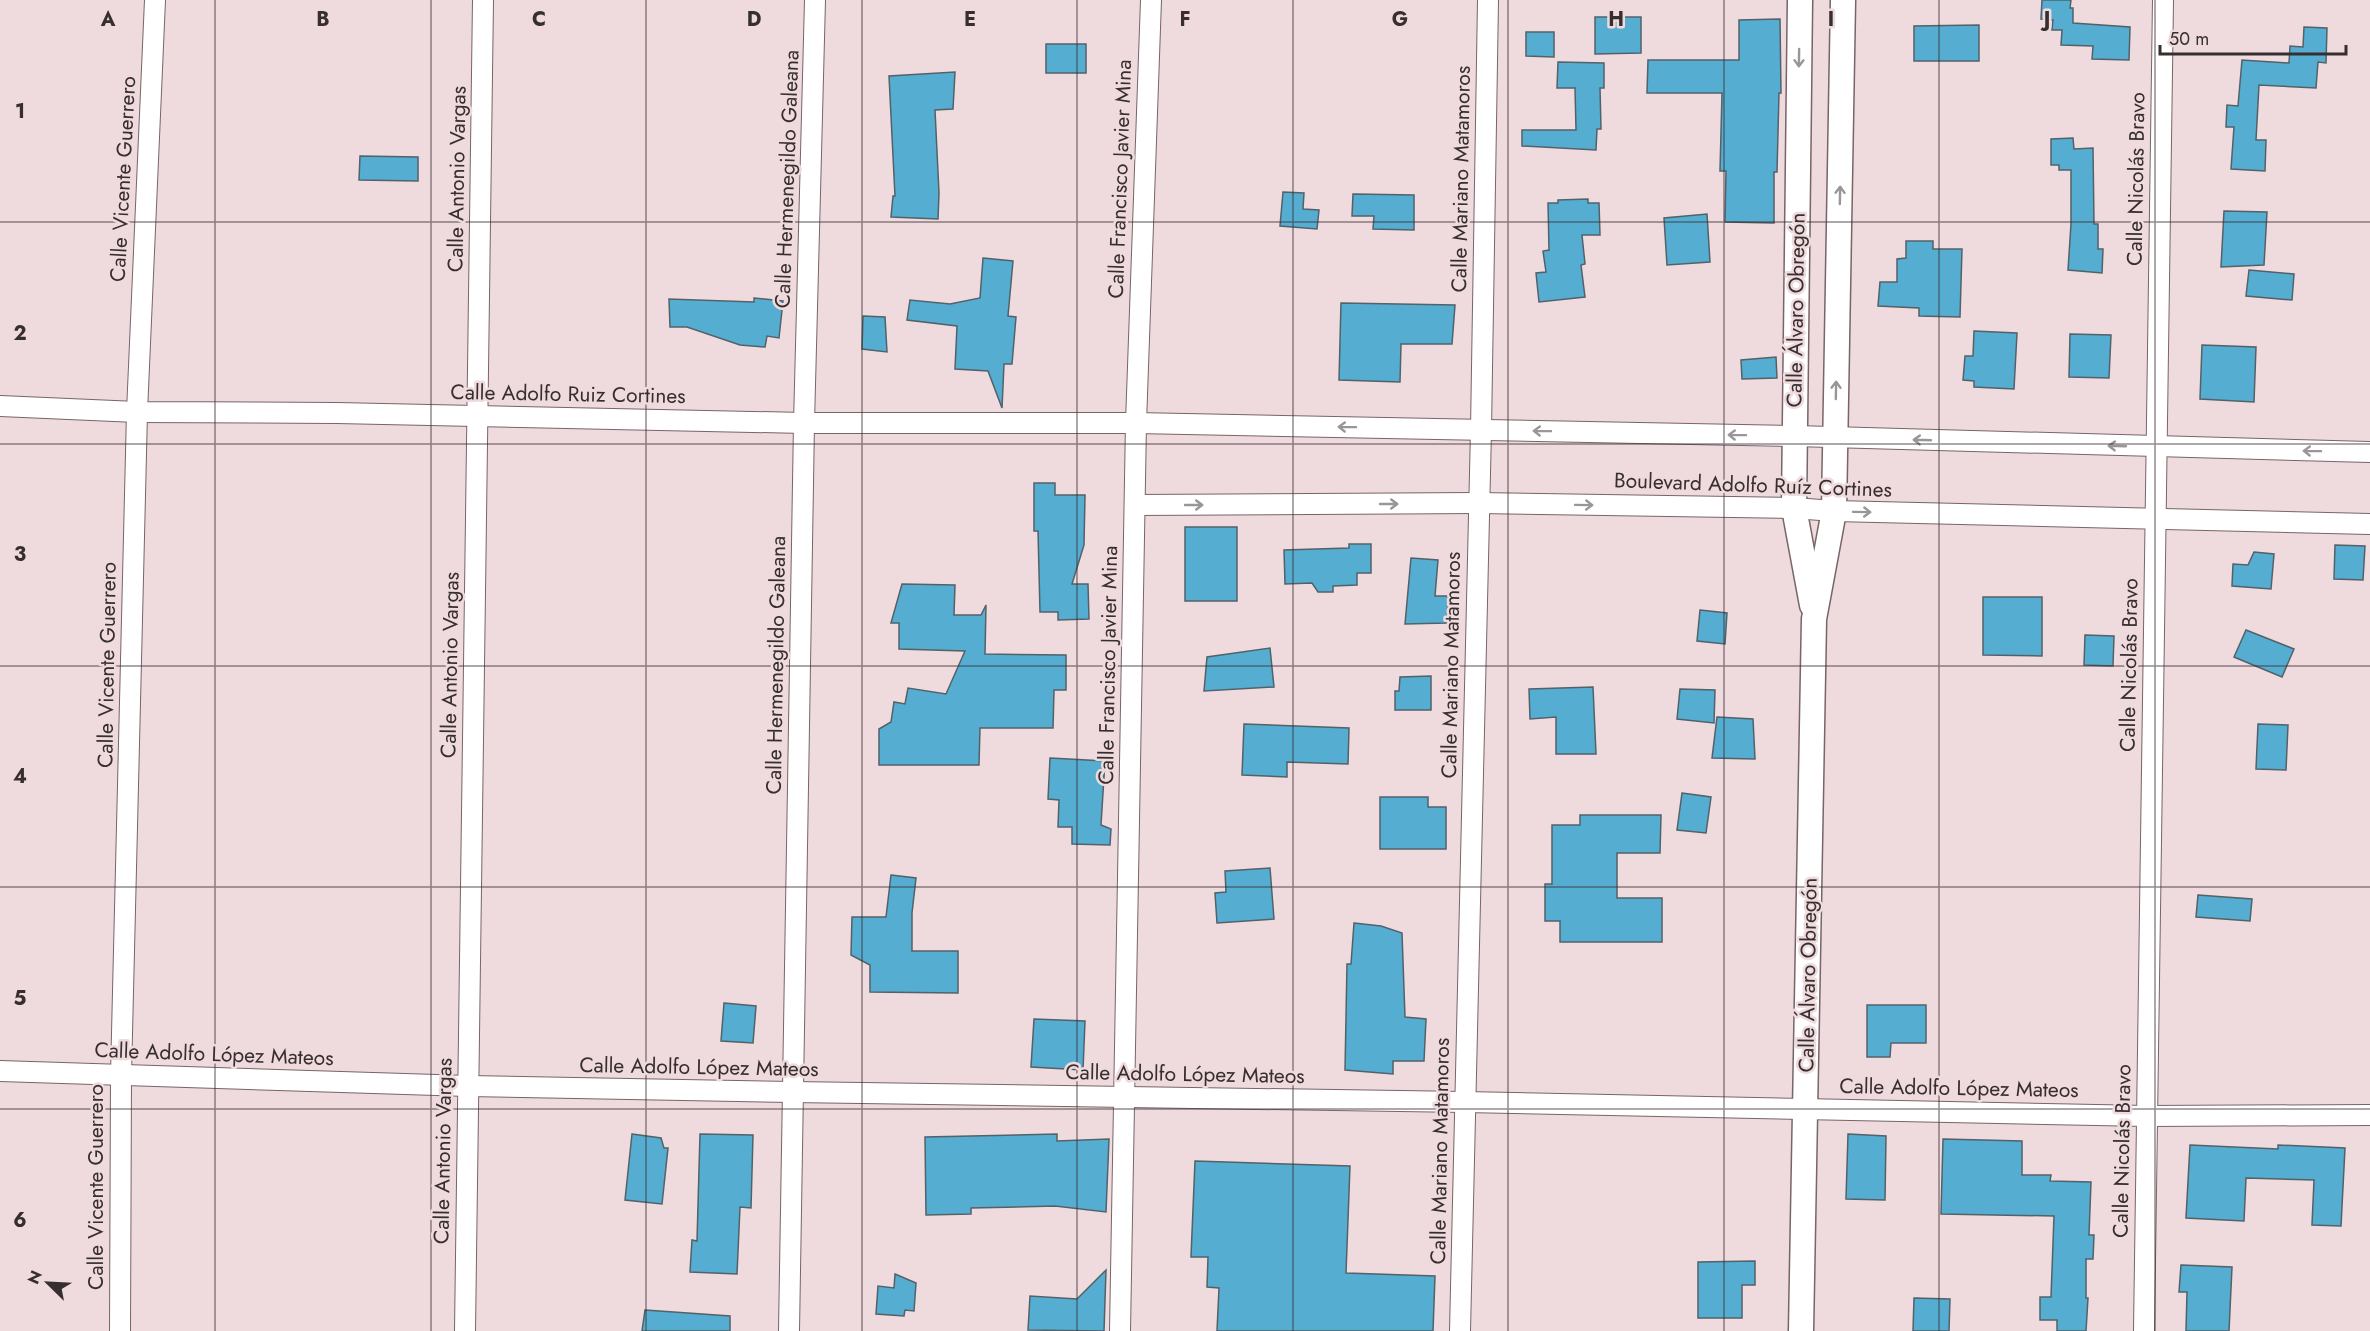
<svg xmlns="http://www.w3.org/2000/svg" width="2370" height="1331" font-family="Jost,sans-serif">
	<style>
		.building { fill: #56add2; stroke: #526269; stroke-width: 1.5 }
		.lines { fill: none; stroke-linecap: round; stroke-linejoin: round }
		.minor-casing { stroke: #776568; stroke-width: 22 }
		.tertiary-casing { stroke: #776568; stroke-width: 27 }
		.minor { stroke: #fff; stroke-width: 20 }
		.tertiary { stroke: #fff; stroke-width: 24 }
		.oneway { stroke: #9a9697 }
		.grid { fill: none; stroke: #362e2f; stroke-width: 1.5; stroke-opacity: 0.55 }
		.labels { text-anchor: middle; stroke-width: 5; stroke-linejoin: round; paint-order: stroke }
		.street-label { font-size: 21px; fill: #362e2f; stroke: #efdadd }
		.grid-label { font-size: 20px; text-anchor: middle; font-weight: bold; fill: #362e2f; stroke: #efdadd; stroke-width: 5; stroke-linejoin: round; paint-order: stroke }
	</style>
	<rect width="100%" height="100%" fill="#efdadd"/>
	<!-- building -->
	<g class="building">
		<polygon points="2042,0 2071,0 2070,8 2073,8 2073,23 2130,27 2129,60 2092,59 2093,46 2061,45 2062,30 2052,30 2053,20 2041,19"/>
		<polygon points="1595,17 1641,17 1641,53 1595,54"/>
		<polygon points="1780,19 1781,93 1779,93 1777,172 1774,172 1774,223 1725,222 1726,171 1720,171 1722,93 1647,93 1648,60 1739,60 1739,20"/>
		<polygon points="1979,25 1979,61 1914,61 1914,26"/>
		<polygon points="2304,27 2327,28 2326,63 2318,62 2316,88 2259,85 2256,140 2266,140 2265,171 2231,169 2234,127 2226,127 2227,105 2238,106 2242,60 2289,63 2290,46 2303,47"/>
		<polygon points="1526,32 1554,32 1554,57 1526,56"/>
		<rect x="1046" y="44" width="40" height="29"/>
		<polygon points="1558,62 1604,63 1604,88 1600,88 1601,129 1597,129 1596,150 1522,146 1522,130 1576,130 1575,88 1557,88"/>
		<polygon points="955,72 953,109 935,110 939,193 938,219 891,217 893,196 895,196 889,76"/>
		<polygon points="2073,138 2074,149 2093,148 2094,224 2098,224 2098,249 2103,249 2102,273 2068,270 2071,224 2071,170 2059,170 2059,165 2051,165 2051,139"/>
		<polygon points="360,156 418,157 418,181 359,180"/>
		<polygon points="1283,192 1304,193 1303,209 1319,210 1317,229 1280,226"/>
		<polygon points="1353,194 1414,195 1414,230 1373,229 1374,216 1352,216"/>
		<polygon points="1588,199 1588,203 1599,203 1600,235 1582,235 1585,264 1581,265 1585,297 1539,302 1536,273 1546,272 1543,251 1549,250 1548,203 1558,203 1558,200"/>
		<polygon points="2224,211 2267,212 2264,265 2221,267"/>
		<polygon points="1707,214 1710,262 1667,265 1664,218"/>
		<polygon points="1906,241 1933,241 1933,249 1962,249 1960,317 1919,316 1919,308 1878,306 1880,282 1897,282 1897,259 1906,258"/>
		<polygon points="983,258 1013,261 1008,316 1016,317 1012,364 1004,364 1002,408 988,371 955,369 957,326 907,320 910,300 950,304 980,298"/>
		<polygon points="2249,270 2294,274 2292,300 2246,296"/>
		<polygon points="754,298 783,301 779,338 767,336 765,347 740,345 687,327 670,327 669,299 754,302"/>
		<polygon points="1341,303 1455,305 1452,344 1401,344 1400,382 1339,380"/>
		<polygon points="863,316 885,317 887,352 862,349"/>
		<polygon points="1974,331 2017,333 2014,389 1974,387 1974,381 1963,380 1965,356 1973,356"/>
		<polygon points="2070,334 2111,335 2109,378 2069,377"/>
		<polygon points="2202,345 2256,347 2254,402 2200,399"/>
		<polygon points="1776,357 1777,378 1742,379 1741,360"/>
		<polygon points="1034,483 1055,483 1055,495 1085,495 1084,545 1072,584 1088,584 1089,619 1058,620 1058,612 1040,612 1038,531 1034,531"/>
		<rect x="1185" y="527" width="52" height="74"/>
		<polygon points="1349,544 1371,544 1371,573 1357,573 1357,585 1333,586 1333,592 1318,592 1312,583 1285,584 1284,550 1349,548"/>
		<polygon points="2335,545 2365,546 2363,580 2334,579"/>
		<polygon points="2254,552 2274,554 2271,589 2232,586 2233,564 2248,565"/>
		<polygon points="1411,558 1438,560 1435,596 1448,596 1447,623 1405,624"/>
		<polygon points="902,584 955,585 954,615 981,615 986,605 985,654 1066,655 1066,690 1054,690 1053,728 980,728 979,765 879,765 879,729 891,722 894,702 905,704 908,688 946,694 965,651 899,649 899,623 891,623"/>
		<polygon points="1983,597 2042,597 2042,656 1983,655"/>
		<polygon points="1700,610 1727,613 1725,644 1697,641"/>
		<polygon points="2246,630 2294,649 2282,677 2234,657"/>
		<polygon points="2085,635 2114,636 2113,666 2084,665"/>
		<polygon points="1270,648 1274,687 1204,691 1207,657"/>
		<polygon points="1431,676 1431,710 1395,710 1395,691 1399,691 1400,677"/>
		<polygon points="1593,687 1596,754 1556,754 1556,717 1530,719 1529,689"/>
		<polygon points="1680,689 1715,690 1714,723 1677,719"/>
		<polygon points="1717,717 1753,719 1755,759 1712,758"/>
		<polygon points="1244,724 1349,728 1348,764 1287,762 1287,777 1242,775"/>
		<polygon points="2258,724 2288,725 2286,770 2256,769"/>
		<polygon points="1050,758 1105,761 1101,825 1111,829 1110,845 1072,844 1072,827 1058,827 1059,800 1048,799"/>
		<polygon points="1682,793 1711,797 1706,833 1677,830"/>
		<polygon points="1380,797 1428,797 1428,807 1446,807 1446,849 1380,849"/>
		<polygon points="1580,815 1661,815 1660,853 1617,853 1617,898 1662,898 1662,942 1560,942 1560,921 1545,921 1545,884 1552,884 1552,825 1580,825"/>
		<polygon points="1270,868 1274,919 1217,923 1215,893 1226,892 1225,871"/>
		<polygon points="891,875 916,878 912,913 912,951 958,951 958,993 870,992 870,965 851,955 852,917 886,917"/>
		<polygon points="2198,895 2252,899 2250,921 2196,917"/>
		<polygon points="1354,923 1381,926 1402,933 1405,1017 1426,1019 1424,1061 1393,1061 1393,1074 1345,1070 1347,964 1351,964"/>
		<polygon points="724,1003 756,1006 753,1043 721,1041"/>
		<polygon points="1867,1005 1926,1005 1926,1043 1891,1043 1890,1057 1867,1057"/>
		<polygon points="1034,1019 1085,1021 1083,1070 1031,1067"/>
		<polygon points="632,1134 661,1138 664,1148 668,1148 662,1204 625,1200"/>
		<polygon points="700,1134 753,1135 751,1208 740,1207 737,1274 690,1272 692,1240 697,1241"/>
		<polygon points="1057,1134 1057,1141 1109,1139 1106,1212 1055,1206 971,1208 971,1214 926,1215 925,1137"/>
		<polygon points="1848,1134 1886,1136 1885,1200 1846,1199"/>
		<polygon points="1943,1139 2022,1141 2022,1175 2051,1175 2050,1181 2091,1182 2089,1235 2094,1235 2093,1259 2086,1259 2086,1298 2088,1298 2086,1331 2057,1331 2057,1320 2040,1320 2040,1297 2051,1297 2054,1216 1941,1214"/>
		<polygon points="2190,1145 2278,1149 2278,1145 2345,1148 2341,1226 2312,1225 2314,1180 2246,1178 2244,1221 2186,1218"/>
		<polygon points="1195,1161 1350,1166 1346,1273 1435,1276 1433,1331 1217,1331 1219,1288 1207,1287 1208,1257 1191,1257"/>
		<polygon points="1755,1261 1755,1285 1742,1285 1742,1318 1698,1318 1698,1262"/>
		<polygon points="2181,1265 2232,1267 2229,1331 2186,1331 2187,1292 2179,1292"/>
		<polygon points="1106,1270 1104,1331 1028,1330 1030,1296 1077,1299"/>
		<polygon points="895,1274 916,1283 914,1311 905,1310 904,1316 876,1314 878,1286 894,1288"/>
		<polygon points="1914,1298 1950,1299 1949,1331 1913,1331"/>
		<polygon points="645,1310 730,1316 730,1331 642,1331"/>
	</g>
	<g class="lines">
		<!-- minor casing -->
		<g class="minor-casing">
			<g id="minor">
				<polyline points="0,406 137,412 337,413 804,423 1136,423 1795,436 2370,452"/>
				<polyline points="1135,505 1478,503 1794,508 1834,511 2370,524"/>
				<polyline points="0,1071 468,1086 792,1092 1465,1102 2147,1116 2370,1115"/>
				<polyline points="120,1331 121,1075 137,412 155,0"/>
				<polyline points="465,1331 483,0"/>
				<polyline points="789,1331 804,423 815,0"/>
				<polyline points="1120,1331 1136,423 1151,0"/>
				<polyline points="1460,1331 1481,430 1488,0"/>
				<polyline points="2144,1331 2163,0"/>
			</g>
		</g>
		<!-- tertiary casing -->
		<g class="tertiary-casing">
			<g id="tertiary">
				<polyline points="1800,0 1794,508 1812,605"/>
				<polyline points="1801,1331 1814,619 1834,511 1843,0"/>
			</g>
		</g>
		<!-- minor -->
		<use href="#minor" class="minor"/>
		<!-- tertiary -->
		<use href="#tertiary" class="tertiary"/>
	</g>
	<!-- one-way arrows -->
	<defs><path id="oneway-shaft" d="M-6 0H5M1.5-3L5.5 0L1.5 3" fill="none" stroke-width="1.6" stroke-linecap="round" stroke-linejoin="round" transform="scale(1.5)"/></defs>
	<g class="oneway">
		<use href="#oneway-shaft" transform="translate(1799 58) rotate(91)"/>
		<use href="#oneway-shaft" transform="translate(1840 195) rotate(-89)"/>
		<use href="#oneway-shaft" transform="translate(1836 390) rotate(-89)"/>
		<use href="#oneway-shaft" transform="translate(1347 427) rotate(-179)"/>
		<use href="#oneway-shaft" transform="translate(1542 431) rotate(-179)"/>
		<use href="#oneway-shaft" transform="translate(1737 435) rotate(-179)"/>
		<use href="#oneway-shaft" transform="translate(1922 440) rotate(-178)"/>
		<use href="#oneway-shaft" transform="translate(2117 446) rotate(-178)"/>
		<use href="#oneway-shaft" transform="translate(2312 451) rotate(-179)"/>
		<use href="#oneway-shaft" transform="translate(1389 504)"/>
		<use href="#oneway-shaft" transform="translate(1194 505)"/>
		<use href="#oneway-shaft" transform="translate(1584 505) rotate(1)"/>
		<use href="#oneway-shaft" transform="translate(1862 512) rotate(1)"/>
	</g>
	<!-- grid -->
	<path class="grid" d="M215 0V1331M431 0V1331M646 0V1331M862 0V1331M1077 0V1331M1293 0V1331M1508 0V1331M1724 0V1331M1939 0V1331M2155 0V1331M0 222H2370M0 444H2370M0 666H2370M0 887H2370M0 1109H2370"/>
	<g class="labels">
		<!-- street labels -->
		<g class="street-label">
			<text transform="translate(123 179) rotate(-87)" y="7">Calle Vicente Guerrero</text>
			<text transform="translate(457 179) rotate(-89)" y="7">Calle Antonio Vargas</text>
			<text transform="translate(787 179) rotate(-88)" y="7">Calle Hermenegildo Galeana</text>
			<text transform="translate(1120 179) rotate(-88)" y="7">Calle Francisco Javier Mina</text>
			<text transform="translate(1461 179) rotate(-89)" y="7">Calle Mariano Matamoros</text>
			<text transform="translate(2136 179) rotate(-89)" y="7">Calle Nicolás Bravo</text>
			<text transform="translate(1796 310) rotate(-89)" y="7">Calle Álvaro Obregón</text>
			<text transform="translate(568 394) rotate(1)" y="7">Calle Adolfo Ruiz Cortines</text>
			<text transform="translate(1753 485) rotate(2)" y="7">Boulevard Adolfo Ruíz Cortines</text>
			<text transform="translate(107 665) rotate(-89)" y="7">Calle Vicente Guerrero</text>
			<text transform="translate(450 665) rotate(-89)" y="7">Calle Antonio Vargas</text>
			<text transform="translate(776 665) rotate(-89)" y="7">Calle Hermenegildo Galeana</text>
			<text transform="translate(1108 665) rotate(-89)" y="7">Calle Francisco Javier Mina</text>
			<text transform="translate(1451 665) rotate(-89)" y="7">Calle Mariano Matamoros</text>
			<text transform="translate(2129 665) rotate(-89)" y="7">Calle Nicolás Bravo</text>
			<text transform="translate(1808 975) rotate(-89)" y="7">Calle Álvaro Obregón</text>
			<text transform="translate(214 1054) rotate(2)" y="7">Calle Adolfo López Mateos</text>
			<text transform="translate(699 1067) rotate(1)" y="7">Calle Adolfo López Mateos</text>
			<text transform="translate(1185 1074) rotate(1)" y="7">Calle Adolfo López Mateos</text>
			<text transform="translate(1959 1088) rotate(1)" y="7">Calle Adolfo López Mateos</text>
			<text transform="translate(443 1151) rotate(-89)" y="7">Calle Antonio Vargas</text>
			<text transform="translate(1440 1151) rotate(-89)" y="7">Calle Mariano Matamoros</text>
			<text transform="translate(2122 1151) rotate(-89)" y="7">Calle Nicolás Bravo</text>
			<text transform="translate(96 1187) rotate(-90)" y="7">Calle Vicente Guerrero</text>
		</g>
	</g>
	<g class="grid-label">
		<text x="108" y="26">A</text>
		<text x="323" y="26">B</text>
		<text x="539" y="26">C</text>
		<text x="754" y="26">D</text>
		<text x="970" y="26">E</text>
		<text x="1185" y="26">F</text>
		<text x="1400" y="26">G</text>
		<text x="1616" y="26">H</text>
		<text x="1831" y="26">I</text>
		<text x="2047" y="26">J</text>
		<text x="20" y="118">1</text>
		<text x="20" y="340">2</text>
		<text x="20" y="561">3</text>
		<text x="20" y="783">4</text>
		<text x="20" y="1005">5</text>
		<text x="20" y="1227">6</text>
	</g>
	<!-- north arrow -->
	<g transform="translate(48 1283) rotate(294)" stroke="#efdadd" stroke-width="4.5" paint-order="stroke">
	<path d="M0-4.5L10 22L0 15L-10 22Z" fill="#362e2f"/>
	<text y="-9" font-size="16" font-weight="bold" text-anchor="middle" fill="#362e2f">N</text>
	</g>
	<!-- scale -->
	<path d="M2160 45v9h186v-9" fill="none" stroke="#362e2f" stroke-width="3"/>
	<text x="2169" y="45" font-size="18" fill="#362e2f" stroke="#efdadd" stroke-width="4.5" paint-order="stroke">50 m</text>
</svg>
